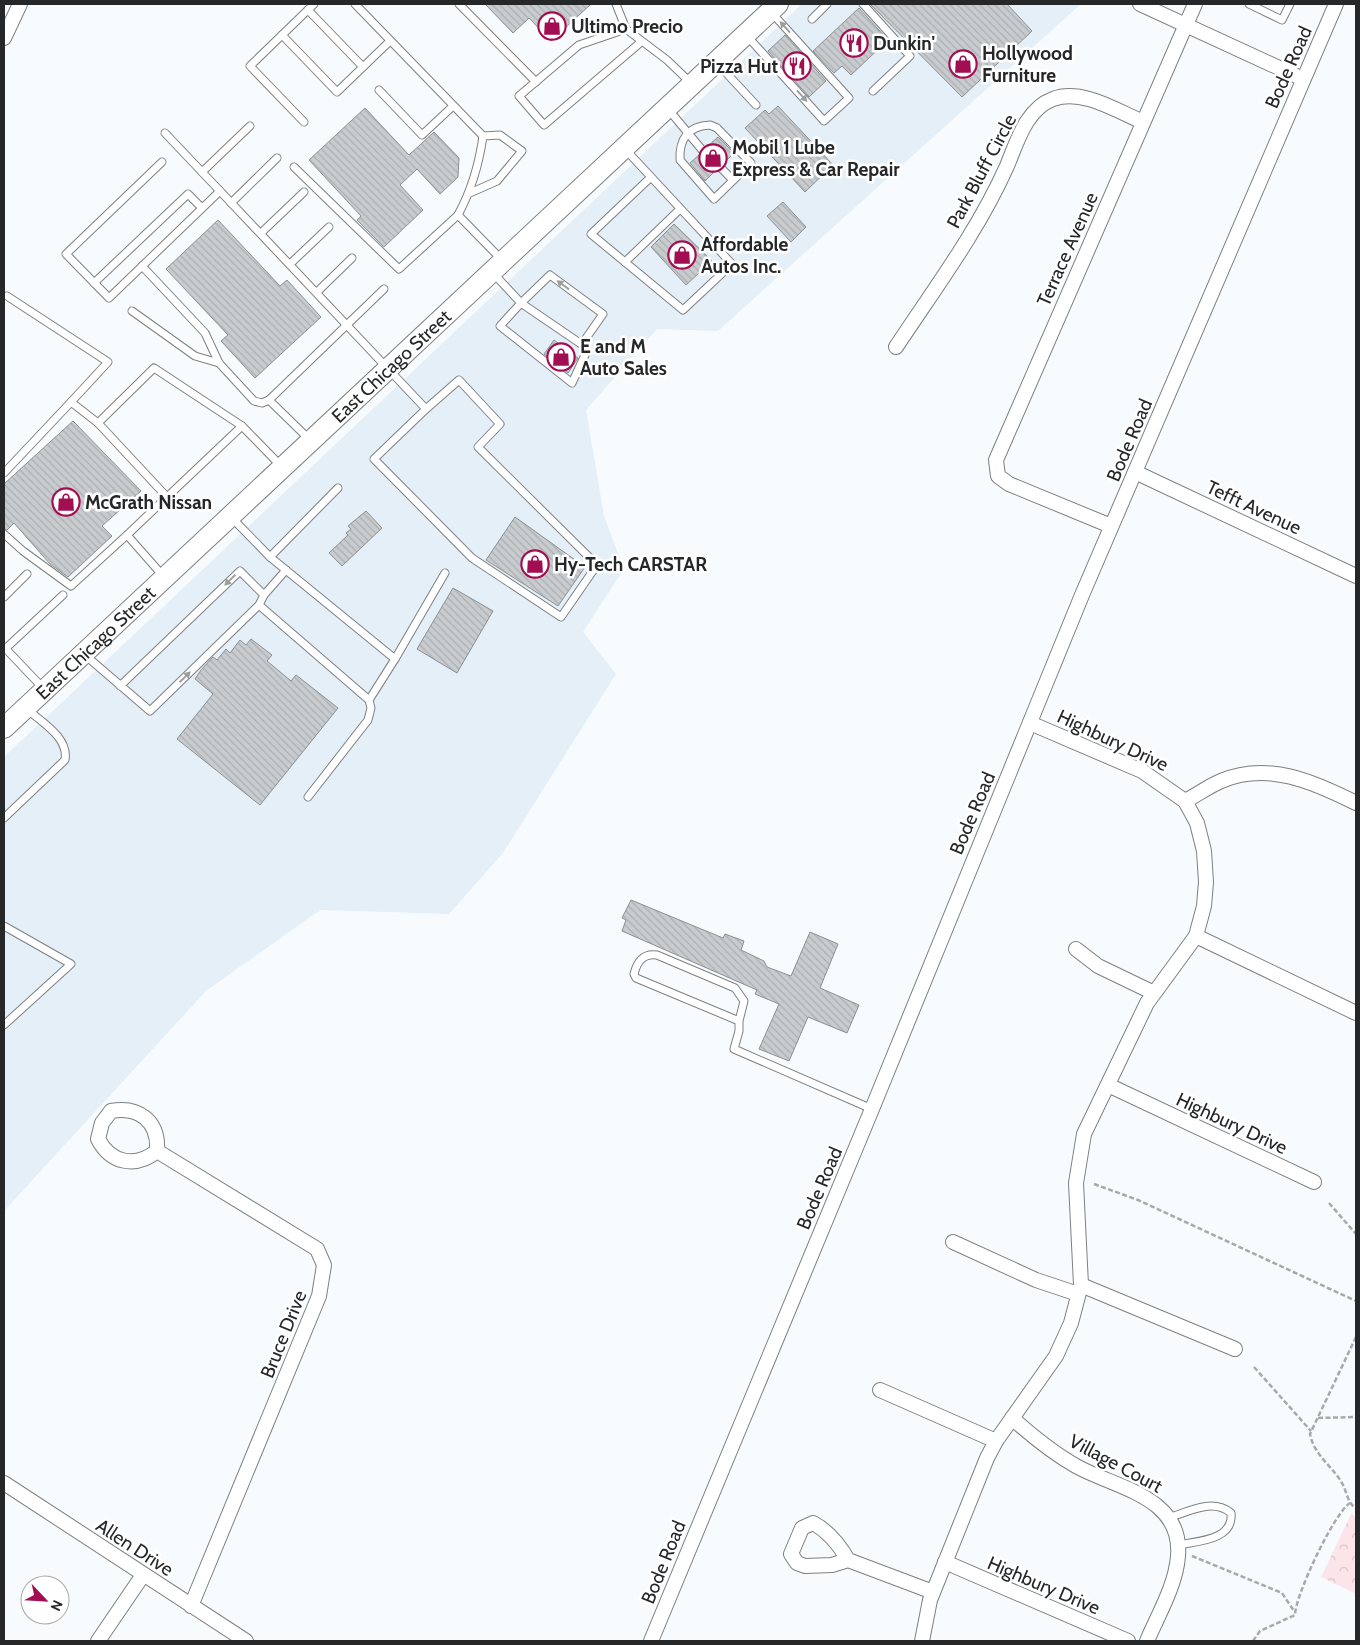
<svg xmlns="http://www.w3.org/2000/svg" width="1360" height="1645" font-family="Cabin,sans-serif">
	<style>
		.built { fill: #e5eff7 }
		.park { fill: url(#park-crowns) }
		.building { fill: url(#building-back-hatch); stroke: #8c9092 }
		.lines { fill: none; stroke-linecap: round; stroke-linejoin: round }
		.service-casing { stroke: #7d8083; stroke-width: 9 }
		.minor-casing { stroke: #7d8083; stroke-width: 16 }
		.secondary-casing { stroke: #7d8083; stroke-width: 22 }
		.path { stroke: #a7a9ac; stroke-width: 2.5; stroke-dasharray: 5 2.5; stroke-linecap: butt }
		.service { stroke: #fff; stroke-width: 7 }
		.minor { stroke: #fff; stroke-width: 14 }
		.secondary { stroke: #fff; stroke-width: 20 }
		.oneway { fill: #9d9e9e }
		.labels { text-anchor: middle; stroke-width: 5; stroke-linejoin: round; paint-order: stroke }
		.poi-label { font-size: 19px; font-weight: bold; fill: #262728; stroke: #fff; text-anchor: start }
		.street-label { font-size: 19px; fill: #262728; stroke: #fff }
	</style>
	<defs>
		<pattern id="park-crowns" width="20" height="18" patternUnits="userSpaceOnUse" patternTransform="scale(1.25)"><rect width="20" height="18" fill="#fce5ea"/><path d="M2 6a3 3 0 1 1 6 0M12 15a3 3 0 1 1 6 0" fill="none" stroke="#d8c4c9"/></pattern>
		<pattern id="building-back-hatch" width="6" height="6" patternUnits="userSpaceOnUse" patternTransform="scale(1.25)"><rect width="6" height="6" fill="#c9cccf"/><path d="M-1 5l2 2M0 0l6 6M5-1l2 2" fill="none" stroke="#acafb2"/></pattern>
	</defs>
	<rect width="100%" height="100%" fill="#f8fbfe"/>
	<!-- built -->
	<polygon class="built" points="802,4 1081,4 718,331 657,329 586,410 604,516 624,569 583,632 616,674 503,853 449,914 320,910 206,991 4,1211 4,757"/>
	<!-- park -->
	<polygon class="park" points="1351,1514 1356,1517 1356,1594 1321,1577"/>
	<!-- building -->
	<g class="building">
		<polygon points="485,4 591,4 551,41 529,18 513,33"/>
		<polygon points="870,4 1007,4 1032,31 962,97"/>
		<polygon points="859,8 888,40 851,75 842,66 834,73 813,51"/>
		<polygon points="785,35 826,81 809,97 768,51"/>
		<polygon points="778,106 833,165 805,192 745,128 765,110 769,114"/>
		<polygon points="365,108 409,155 434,132 459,158 458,177 440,194 417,169 400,185 423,210 384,247 357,220 361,216 309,160"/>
		<polygon points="718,137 734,153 724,163 717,163 716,170 705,181 690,163 699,155 707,155 707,147"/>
		<polygon points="783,202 806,227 791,242 767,216"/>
		<polygon points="218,220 280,286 287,280 321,317 255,378 221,341 228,335 166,269"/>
		<polygon points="674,224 712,261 686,285 651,247"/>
		<polygon points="554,340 578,358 568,373 544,354"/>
		<polygon points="73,421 141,491 102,526 112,536 68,577 50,564 14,523 7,530 4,529 4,484"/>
		<polygon points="366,511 382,528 342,566 329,553 348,535 346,533 351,529 348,526"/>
		<polygon points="515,517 585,567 558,606 486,560"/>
		<polygon points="453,588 493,611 457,673 417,649"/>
		<polygon points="251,639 272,655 267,661 291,681 296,675 338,708 260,805 177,739 213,694 195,679 201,670 213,657 217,660 226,649 230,653 240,640 246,645"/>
		<polygon points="631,900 723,938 725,934 744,941 741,950 764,961 767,967 791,976 810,932 838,944 820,988 859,1005 847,1033 808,1017 789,1061 759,1049 779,1004 755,994 757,990 622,931 626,920 622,918"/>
	</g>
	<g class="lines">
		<!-- service casing -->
		<g class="service-casing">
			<g id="service">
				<polyline points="355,4 483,136 500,135 522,151 497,181 470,193"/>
				<polyline points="459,4 536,82"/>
				<polyline points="616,4 626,29 667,60 691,83"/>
				<polyline points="863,4 910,56 873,91"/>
				<polyline points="1249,4 1282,20 1290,4"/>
				<polyline points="308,10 363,67 390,41"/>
				<polyline points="812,19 827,4"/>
				<polyline points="626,29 579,45 519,96 544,125 641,42"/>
				<polyline points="282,35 337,92 363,67"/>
				<polyline points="747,36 824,121 849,98 771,12"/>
				<polyline points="717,63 756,105"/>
				<polyline points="379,90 422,135 453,106"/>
				<polyline points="668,109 703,151"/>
				<polyline points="304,122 250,66 314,4"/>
				<path d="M710 125 717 128 751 163 714 199 680 160C679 139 688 126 710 125Z"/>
				<polyline points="165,133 220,191"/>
				<path d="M483 136C479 165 472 189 458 215L502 260"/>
				<polyline points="625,149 732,264 683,310 591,234 650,178"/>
				<polyline points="162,162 66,254 109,298 220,191 426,409 374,459 472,558 561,617 597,565 478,447 500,424 459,380 426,409"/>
				<polyline points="294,167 399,269 458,215"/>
				<polyline points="720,167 733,180"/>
				<polyline points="202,172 250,126"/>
				<polyline points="231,203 277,158"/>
				<polyline points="261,233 304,192"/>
				<polyline points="625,262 679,210"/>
				<polyline points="290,264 329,227"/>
				<polyline points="142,266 205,333 219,363 254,401 262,403 269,400"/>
				<polyline points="493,273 521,303 500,326 572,383 585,355 584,346 521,303 550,275 603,314 582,344"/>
				<polyline points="94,283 188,194 202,208"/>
				<polyline points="317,292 352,258"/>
				<polyline points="7,296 108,362 71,402"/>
				<polyline points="132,311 195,356 219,363"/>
				<polyline points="98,423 154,368 242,426"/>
				<polyline points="310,440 269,400 384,289"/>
				<polyline points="4,473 71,402 98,423 167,497 127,535"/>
				<polyline points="167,497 242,426 281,466"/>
				<polyline points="232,518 270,557 395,659 369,700 259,605"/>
				<polyline points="4,534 23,551 71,586 127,535 164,577"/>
				<polyline points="270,557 338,488"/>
				<polyline points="264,595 286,570"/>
				<polyline points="4,597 27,574"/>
				<polyline points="4,647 43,688"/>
				<polyline points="4,650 63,595"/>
				<polyline points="85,655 150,711 259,605 264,595 240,571 120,686"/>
				<polyline points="395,659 445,573"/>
				<polyline points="308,797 368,720 371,708 369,700"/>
				<path d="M4 818 65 760C69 738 43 723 28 710"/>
				<polyline points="4,926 71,964 4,1025"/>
				<path d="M739 1021 744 1001 735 988 657 955C643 953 637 962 634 974L636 978 739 1021V1031L734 1049 872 1109"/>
				<path d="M1169 1518C1189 1511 1213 1498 1231 1513 1234 1540 1198 1541 1179 1545"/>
			</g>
		</g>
		<!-- minor casing -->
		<g class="minor-casing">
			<g id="minor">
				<polyline points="1140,4 1303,79"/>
				<polyline points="4,38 20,4"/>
				<path d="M896 347C935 288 978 231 1007 166 1017 142 1026 109 1053 99 1082 88 1117 111 1143 122"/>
				<polyline points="1135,472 1356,576"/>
				<polyline points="1111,526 1009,484 998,476 996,460 1195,4"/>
				<path d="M1185 801C1197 795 1209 786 1221 781 1268 761 1314 782 1356 803"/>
				<polyline points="1196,936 1356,1013"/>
				<polyline points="1076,949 1098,966 1152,992"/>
				<polyline points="1108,1085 1314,1182"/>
				<path d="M157 1151C136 1168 111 1164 98 1139L102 1123 111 1111C139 1106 159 1121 157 1151L317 1249 324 1265 319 1296 191 1606"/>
				<polyline points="953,1242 1036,1280 1078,1294"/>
				<polyline points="1081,1285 1235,1349"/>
				<polyline points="880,1390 996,1441"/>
				<path d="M1012 1418C1032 1436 1053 1453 1076 1466 1115 1488 1183 1496 1178 1556 1176 1585 1158 1615 1147 1641"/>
				<polyline points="4,1483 246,1641"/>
				<path d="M848 1560C840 1546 828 1531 813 1523L802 1528 791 1554 797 1563 805 1566 832 1565 848 1560 933 1592"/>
				<polyline points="945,1562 1128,1641"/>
				<polyline points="98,1641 143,1575"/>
				<polyline points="651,1641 872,1109 1082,595 1336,4"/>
				<polyline points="922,1641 930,1600 987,1458 996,1441 1056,1356 1071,1323 1081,1285 1076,1183 1084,1134 1147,1003 1196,936 1204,906 1206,882 1204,851 1197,823 1185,801 1142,771 1030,723"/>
			</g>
		</g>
		<!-- secondary casing -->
		<g class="secondary-casing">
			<g id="secondary">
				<path id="s1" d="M4 728 778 4"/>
			</g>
		</g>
		<!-- path -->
		<g class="path">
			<polyline points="1094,1184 1138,1200 1356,1301"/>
			<polyline points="1329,1203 1356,1234"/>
			<path d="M1356 1337 1310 1434C1314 1456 1334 1467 1343 1485 1347 1493 1348 1504 1356 1508"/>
			<polyline points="1254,1367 1311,1431"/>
			<polyline points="1318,1418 1356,1417"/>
			<polyline points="1192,1556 1282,1593 1294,1611"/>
			<path d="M1253 1641 1260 1631 1295 1615C1295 1596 1334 1513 1350 1503"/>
		</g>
		<!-- service -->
		<use href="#service" class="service"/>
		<!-- minor -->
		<use href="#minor" class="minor"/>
		<!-- secondary -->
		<use href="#secondary" class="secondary"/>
	</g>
	<!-- one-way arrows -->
	<defs><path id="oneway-solid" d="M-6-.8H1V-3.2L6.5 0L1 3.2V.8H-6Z" transform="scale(1.25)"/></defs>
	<g class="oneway">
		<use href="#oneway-solid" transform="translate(785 27) rotate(-132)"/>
		<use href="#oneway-solid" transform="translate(802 96) rotate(48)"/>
		<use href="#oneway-solid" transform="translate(563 285) rotate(-144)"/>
		<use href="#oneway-solid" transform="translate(230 580) rotate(136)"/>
		<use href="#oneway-solid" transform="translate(185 677) rotate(-44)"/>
	</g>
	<!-- icons -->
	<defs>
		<g id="shop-ring" transform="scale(1.4375)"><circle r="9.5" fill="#fff" stroke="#a20e51" stroke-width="1.5"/><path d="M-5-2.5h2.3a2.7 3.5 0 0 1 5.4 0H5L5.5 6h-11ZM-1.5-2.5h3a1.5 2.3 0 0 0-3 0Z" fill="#a20e51"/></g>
		<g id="restaurant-ring" transform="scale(1.4375)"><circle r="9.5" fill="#fff" stroke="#a20e51" stroke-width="1.5"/><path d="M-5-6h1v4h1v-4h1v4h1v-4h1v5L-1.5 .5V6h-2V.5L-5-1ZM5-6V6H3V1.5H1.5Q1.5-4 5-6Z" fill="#a20e51"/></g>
	</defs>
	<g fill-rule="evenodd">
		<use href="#shop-ring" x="552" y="26"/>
		<use href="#restaurant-ring" x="854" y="43"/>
		<use href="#shop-ring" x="963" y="64"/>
		<use href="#restaurant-ring" x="797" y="66"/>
		<use href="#shop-ring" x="713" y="158"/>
		<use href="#shop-ring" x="682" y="255"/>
		<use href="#shop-ring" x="561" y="357"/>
		<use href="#shop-ring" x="66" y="502"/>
		<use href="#shop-ring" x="535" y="564"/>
	</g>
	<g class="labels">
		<!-- poi labels -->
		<g class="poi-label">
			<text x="571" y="33">Ultimo Precio</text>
			<text x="873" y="50">Dunkin'</text>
			<text x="982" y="60">Hollywood<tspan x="982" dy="22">Furniture</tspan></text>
			<text x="778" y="73" text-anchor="end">Pizza Hut</text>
			<text x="732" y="154">Mobil 1 Lube<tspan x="732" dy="22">Express &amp; Car Repair</tspan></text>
			<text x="701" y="251">Affordable<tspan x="701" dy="22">Autos Inc.</tspan></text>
			<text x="580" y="353">E and M<tspan x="580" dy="22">Auto Sales</tspan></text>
			<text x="85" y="509">McGrath Nissan</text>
			<text x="554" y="571">Hy-Tech CARSTAR</text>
		</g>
		<!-- street labels -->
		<g class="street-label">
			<text transform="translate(1288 67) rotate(-66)" y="7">Bode Road</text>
			<text transform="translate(981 171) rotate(-62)" y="7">Park Bluff Circle</text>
			<text transform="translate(1067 249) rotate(-66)" y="7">Terrace Avenue</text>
			<text dy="7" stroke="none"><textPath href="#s1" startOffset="530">East Chicago Street</textPath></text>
			<text transform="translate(1129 440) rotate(-67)" y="7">Bode Road</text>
			<text transform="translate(1254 507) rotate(25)" y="7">Tefft Avenue</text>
			<text dy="7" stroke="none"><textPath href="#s1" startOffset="125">East Chicago Street</textPath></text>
			<text transform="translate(1113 740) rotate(25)" y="7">Highbury Drive</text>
			<text transform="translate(972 813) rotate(-67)" y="7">Bode Road</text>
			<text transform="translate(1232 1123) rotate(25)" y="7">Highbury Drive</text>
			<text transform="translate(819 1188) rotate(-67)" y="7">Bode Road</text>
			<text transform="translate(283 1334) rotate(-68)" y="7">Bruce Drive</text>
			<text transform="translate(1116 1463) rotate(28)" y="7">Village Court</text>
			<text transform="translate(135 1547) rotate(33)" y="7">Allen Drive</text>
			<text transform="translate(663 1562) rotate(-68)" y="7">Bode Road</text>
			<text transform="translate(1044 1585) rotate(23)" y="7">Highbury Drive</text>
		</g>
	</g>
	<!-- border -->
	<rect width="1360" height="1645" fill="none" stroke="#262728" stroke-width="10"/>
	<!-- north arrow -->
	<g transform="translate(45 1600) rotate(115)"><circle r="24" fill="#ffffff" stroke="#a8a9a9"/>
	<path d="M0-4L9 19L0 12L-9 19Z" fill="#a20e51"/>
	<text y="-8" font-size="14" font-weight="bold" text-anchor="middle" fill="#262728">N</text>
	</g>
</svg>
